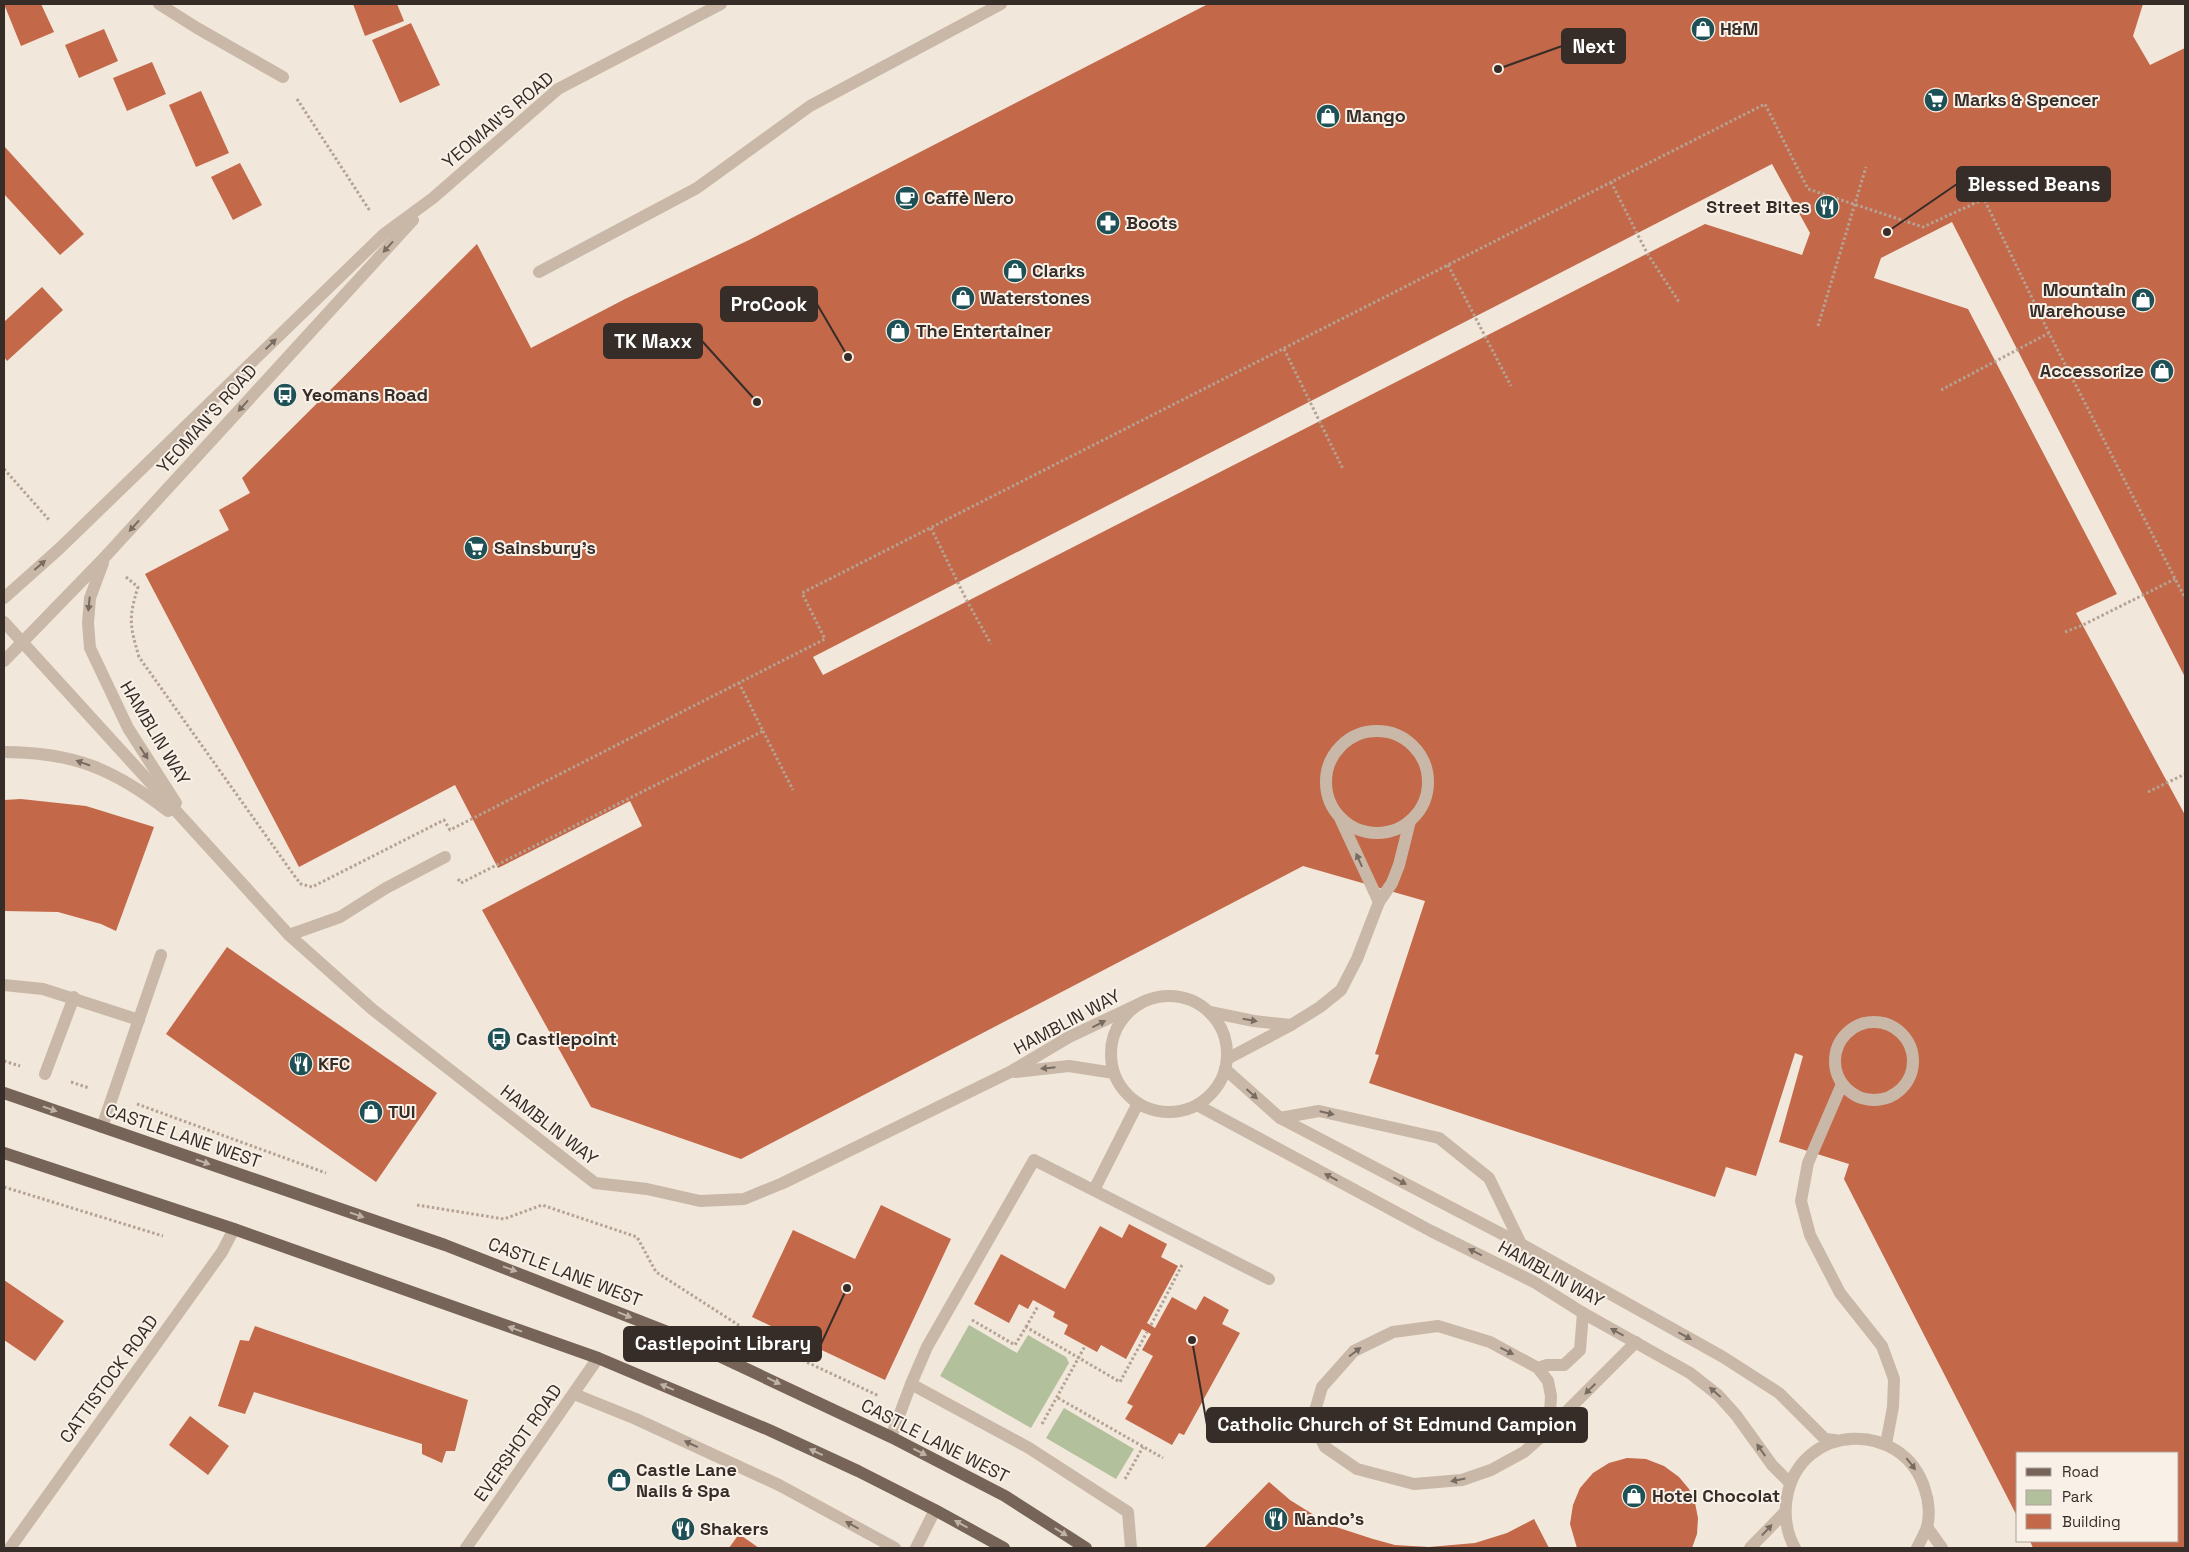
<svg xmlns="http://www.w3.org/2000/svg" width="2189" height="1552" font-family="'Space Grotesk',sans-serif">
	<style>
		.green { fill: #b3c09c }
		.building { fill: #c36848; fill-rule: evenodd }
		.lines { fill: none; stroke-linecap: round; stroke-linejoin: round }
		.path { stroke: #b5a292; stroke-width: 3; stroke-dasharray: 2.5 2.5; stroke-linecap: butt }
		.minor { stroke: #c9b8a7; stroke-width: 12 }
		.major { stroke: #776459; stroke-width: 12 }
		.oneway { fill: #786b61 }
		.oneway2 { fill: #beb2a7 }
		.labels { text-anchor: middle; stroke-width: 4; stroke-linejoin: round; paint-order: stroke }
		.poi-label { font-size: 18px; font-weight: bold; fill: #362c28; stroke: #f9f1e7; text-anchor: start }
		.street-label { font-size: 18px; fill: #362c28; stroke: #f9f1e7 }
		.leader { fill: none; stroke: #362c28; stroke-width: 2 }
		.callout-dot { fill: #362c28; stroke: #f9f1e7; stroke-width: 2 }
		.callout { fill: #362c28; stroke: #362c28; stroke-width: 2 }
		.callout-label { font-size: 19px; text-anchor: middle; font-weight: bold; fill: #fff }
	</style>
	<rect width="100%" height="100%" fill="#f1e7db"/>
	<!-- green -->
	<g class="green">
		<polygon points="969,1325 1017,1353 1028,1335 1066,1357 1069,1363 1031,1428 940,1376"/>
		<polygon points="1064,1408 1134,1449 1116,1479 1046,1438"/>
	</g>
	<!-- building -->
	<g class="building">
		<polygon points="4,4 41,4 54,32 21,46"/>
		<polygon points="353,4 397,4 404,21 365,36"/>
		<path d="M1208 4H2143L2133 36 2150 65 2185 48V677L1952 222 1881 258 1874 278 1968 309 2117 594 2076 613 2185 815V1548H2033L2030 1541H2178V1453H2018V1518L1844 1179 1849 1164 1779 1142 1803 1056 1795 1053 1756 1176 1726 1167 1715 1197 1369 1083 1379 1055 1375 1054 1425 901 1303 866 741 1159 591 1107 482 910 642 826 630 801 498 868 455 785 299 867 145 574 229 530 219 510 250 493 242 478 477 244 531 348 625 299 749 240ZM1772 164 1810 233 1802 255 1705 224 823 675 813 657Z"/>
		<polygon points="411,23 440,85 400,103 372,40"/>
		<polygon points="104,29 118,61 79,78 65,45"/>
		<polygon points="152,62 166,94 127,111 113,78"/>
		<polygon points="201,91 229,153 196,167 169,105"/>
		<polygon points="4,146 84,234 60,255 4,194"/>
		<polygon points="240,163 262,205 233,220 211,177"/>
		<polygon points="42,287 63,310 7,361 4,357 4,322"/>
		<polygon points="21,799 86,806 154,827 116,931 101,924 58,912 4,911 4,800"/>
		<polygon points="227,947 437,1093 376,1182 166,1034"/>
		<polygon points="881,1205 951,1239 885,1380 752,1317 793,1230 855,1259"/>
		<polygon points="1129,1224 1167,1244 1161,1257 1178,1266 1147,1323 1155,1328 1172,1297 1196,1310 1204,1296 1229,1310 1222,1324 1240,1333 1184,1435 1179,1433 1172,1445 1125,1419 1133,1406 1127,1403 1153,1356 1142,1350 1151,1334 1142,1329 1126,1359 1101,1345 1097,1352 1064,1334 1068,1325 1053,1317 1055,1312 1033,1300 1028,1309 1019,1304 1009,1323 974,1304 1001,1254 1065,1289 1100,1226 1122,1238"/>
		<polygon points="4,1280 64,1321 35,1361 4,1340"/>
		<polygon points="255,1326 468,1400 455,1451 446,1451 442,1463 422,1454 422,1444 254,1392 245,1414 218,1406 240,1340 249,1341"/>
		<polygon points="190,1416 229,1446 208,1475 169,1445"/>
		<polygon points="1627,1458 1646,1459 1664,1466 1679,1477 1689,1489 1695,1503 1698,1518 1697,1534 1692,1548 1577,1548 1570,1524 1573,1505 1580,1488 1593,1473 1609,1463"/>
		<polygon points="1269,1482 1290,1500 1330,1525 1373,1539 1395,1545 1429,1547 1475,1543 1507,1533 1534,1519 1549,1548 1204,1548"/>
		<polygon points="739,1534 759,1548 729,1548"/>
	</g>
	<g class="lines">
		<!-- path -->
		<g class="path">
			<polyline points="297,99 370,211"/>
			<polyline points="1611,182 1647,253 1679,302"/>
			<polyline points="1448,265 1511,386"/>
			<polyline points="1818,326 1866,167"/>
			<polyline points="1284,349 1343,469"/>
			<polyline points="1941,390 2049,333"/>
			<polyline points="4,469 50,521"/>
			<polyline points="931,528 967,601 991,644"/>
			<path d="M126 577 138 587C128 619 130 626 139 657L296 878 301 884 312 887 444 820 450 830 825 639 802 593 1765 104 1808 189 1923 227 1984 199 2049 333 2185 598"/>
			<polyline points="2065,632 2083,625 2175,579"/>
			<polyline points="763,731 793,790"/>
			<polyline points="2148,792 2185,774"/>
			<polyline points="458,879 461,883 763,731 739,683"/>
			<polyline points="4,1061 20,1066"/>
			<polyline points="71,1082 89,1088"/>
			<polyline points="137,1104 326,1173"/>
			<polyline points="4,1187 163,1236"/>
			<polyline points="417,1205 504,1219 542,1205 637,1237 656,1272 768,1344 879,1396"/>
			<polyline points="972,1320 1015,1345 1026,1327 1120,1382 1147,1332"/>
			<polyline points="1151,1325 1183,1263"/>
			<polyline points="1026,1327 1038,1306"/>
			<polyline points="1058,1398 1163,1458"/>
			<polyline points="1042,1424 1085,1346"/>
			<polyline points="1125,1479 1143,1447"/>
		</g>
		<!-- minor -->
		<g class="minor">
			<polyline points="159,4 197,28 283,77"/>
			<polyline points="539,272 697,188 810,106 1001,4"/>
			<polyline points="103,563 90,598 88,623 90,648 128,728 176,803"/>
			<polyline points="4,598 59,549 384,234 433,198 558,89 721,4"/>
			<polyline points="4,622 289,935 372,1009 595,1183 647,1189 700,1201 744,1199 783,1183 1010,1072 1069,1037 1141,1003"/>
			<polyline points="4,661 104,558 413,220"/>
			<circle cx="1377" cy="782" r="51"/>
			<path d="M4 752C73 752 114 769 168 811"/>
			<polyline points="1340,818 1379,902"/>
			<polyline points="289,935 340,917 386,888 445,857"/>
			<polyline points="4,985 43,989 139,1020"/>
			<circle cx="1169" cy="1054" r="58"/>
			<polyline points="1210,1012 1254,1021 1291,1025"/>
			<circle cx="1874" cy="1061" r="39"/>
			<polyline points="1227,1059 1291,1025 1320,1007 1341,990 1357,959 1379,902 1392,883 1399,865 1410,821"/>
			<polyline points="1225,1069 1280,1118 1521,1244 1723,1357 1779,1393 1825,1439 1835,1440"/>
			<polyline points="1015,1072 1069,1066 1114,1073"/>
			<polyline points="45,1074 74,997"/>
			<polyline points="1842,1084 1808,1163 1801,1201 1810,1235 1840,1293 1882,1346 1894,1379 1893,1407 1886,1444"/>
			<polyline points="1197,1105 1431,1231 1534,1282 1583,1313 1690,1373 1718,1395 1736,1415 1772,1465 1790,1483"/>
			<polyline points="1280,1118 1319,1111 1439,1138 1489,1178 1521,1244"/>
			<polyline points="102,1127 161,955"/>
			<polyline points="1094,1190 1138,1103"/>
			<polyline points="1538,1368 1547,1365 1564,1365 1580,1350 1583,1313"/>
			<polyline points="911,1384 1029,1448 1128,1512 1131,1548"/>
			<polyline points="574,1394 636,1419 779,1485 895,1548"/>
			<polyline points="891,1437 911,1384 927,1347 1034,1160 1269,1279"/>
			<polyline points="1541,1437 1550,1414 1551,1396 1548,1381 1538,1368 1490,1342 1438,1326 1393,1332 1354,1351 1322,1387 1312,1421 1325,1447 1357,1469 1414,1484 1462,1480 1491,1470 1524,1452 1541,1437 1636,1342"/>
			<polyline points="1927,1527 1942,1548"/>
			<polyline points="10,1548 222,1252 234,1229"/>
			<polyline points="466,1548 598,1358"/>
			<polyline points="916,1548 935,1510"/>
			<polyline points="1750,1548 1785,1512"/>
			<path d="M1795 1548C1786 1533 1784 1513 1787 1497 1800 1422 1904 1419 1925 1490 1929 1501 1930 1516 1927 1527 1924 1535 1920 1542 1917 1548"/>
		</g>
		<!-- major -->
		<g class="major">
			<polyline points="4,1093 445,1245 668,1332 891,1437 1005,1496 1086,1548"/>
			<polyline points="4,1153 234,1229 598,1358 769,1430 858,1471 935,1510 1004,1548"/>
		</g>
	</g>
	<!-- one-way arrows -->
	<defs><path id="oneway-solid" d="M-6-.8H1V-3.2L6.5 0L1 3.2V.8H-6Z" transform="scale(1.25)"/></defs>
	<g class="oneway">
		<use href="#oneway-solid" transform="translate(388 247) rotate(132)"/>
		<use href="#oneway-solid" transform="translate(271 344) rotate(-44)"/>
		<use href="#oneway-solid" transform="translate(243 406) rotate(132)"/>
		<use href="#oneway-solid" transform="translate(134 526) rotate(132)"/>
		<use href="#oneway-solid" transform="translate(40 565) rotate(-41)"/>
		<use href="#oneway-solid" transform="translate(89 604) rotate(96)"/>
		<use href="#oneway-solid" transform="translate(144 753) rotate(57)"/>
		<use href="#oneway-solid" transform="translate(83 763) rotate(-161)"/>
		<use href="#oneway-solid" transform="translate(1359 860) rotate(-114)"/>
		<use href="#oneway-solid" transform="translate(1250 1020) rotate(10)"/>
		<use href="#oneway-solid" transform="translate(1099 1024) rotate(-27)"/>
		<use href="#oneway-solid" transform="translate(1048 1068) rotate(174)"/>
		<use href="#oneway-solid" transform="translate(1252 1094) rotate(42)"/>
		<use href="#oneway-solid" transform="translate(1327 1113) rotate(13)"/>
		<use href="#oneway-solid" transform="translate(1331 1177) rotate(-152)"/>
		<use href="#oneway-solid" transform="translate(1400 1181) rotate(28)"/>
		<use href="#oneway-solid" transform="translate(1475 1252) rotate(-154)"/>
		<use href="#oneway-solid" transform="translate(1617 1332) rotate(-151)"/>
		<use href="#oneway-solid" transform="translate(1685 1336) rotate(29)"/>
		<use href="#oneway-solid" transform="translate(1507 1351) rotate(27)"/>
		<use href="#oneway-solid" transform="translate(1355 1352) rotate(-37)"/>
		<use href="#oneway-solid" transform="translate(1590 1389) rotate(135)"/>
		<use href="#oneway-solid" transform="translate(1715 1392) rotate(-139)"/>
		<use href="#oneway-solid" transform="translate(691 1444) rotate(-155)"/>
		<use href="#oneway-solid" transform="translate(1761 1450) rotate(-125)"/>
		<use href="#oneway-solid" transform="translate(1911 1464) rotate(52)"/>
		<use href="#oneway-solid" transform="translate(1458 1480) rotate(169)"/>
		<use href="#oneway-solid" transform="translate(852 1525) rotate(-151)"/>
		<use href="#oneway-solid" transform="translate(1767 1530) rotate(-47)"/>
	</g>
	<g class="oneway2">
		<use href="#oneway-solid" transform="translate(50 1109) rotate(19)"/>
		<use href="#oneway-solid" transform="translate(203 1162) rotate(19)"/>
		<use href="#oneway-solid" transform="translate(357 1215) rotate(19)"/>
		<use href="#oneway-solid" transform="translate(510 1269) rotate(20)"/>
		<use href="#oneway-solid" transform="translate(625 1315) rotate(22)"/>
		<use href="#oneway-solid" transform="translate(515 1329) rotate(-160)"/>
		<use href="#oneway-solid" transform="translate(774 1381) rotate(26)"/>
		<use href="#oneway-solid" transform="translate(667 1387) rotate(-157)"/>
		<use href="#oneway-solid" transform="translate(816 1452) rotate(-155)"/>
		<use href="#oneway-solid" transform="translate(920 1452) rotate(27)"/>
		<use href="#oneway-solid" transform="translate(961 1524) rotate(-151)"/>
		<use href="#oneway-solid" transform="translate(1061 1532) rotate(32)"/>
	</g>
	<!-- icons -->
	<defs>
		<g id="shop-disc" transform="scale(1.25)"><circle r="9.5" fill="#1e5156" stroke="#f9f1e7"/><path d="M-5-2.5h2.3a2.7 3.5 0 0 1 5.4 0H5L5.5 6h-11ZM-1.5-2.5h3a1.5 2.3 0 0 0-3 0Z" fill="#fff"/></g>
		<g id="supermarket-disc" transform="scale(1.25)"><circle r="9.5" fill="#1e5156" stroke="#f9f1e7"/><path d="M-6-5.5h2.5l.6 2H6L4.5 2H-2.5L-4.4-4H-6ZM-1.5 3.2a1.3 1.3 0 1 0 .1 0ZM3 3.2a1.3 1.3 0 1 0 .1 0Z" fill="#fff"/></g>
		<g id="cafe-disc" transform="scale(1.25)"><circle r="9.5" fill="#1e5156" stroke="#f9f1e7"/><path d="M-5.5-4.5H6V0H3Q3 3.5 0 3.5H-2.5Q-5.5 3.5-5.5 0ZM3-3.2v2h1.7v-2ZM-6 4.5H4V6H-6Z" fill="#fff"/></g>
		<g id="restaurant-disc" transform="scale(1.25)"><circle r="9.5" fill="#1e5156" stroke="#f9f1e7"/><path d="M-5-6h1v4h1v-4h1v4h1v-4h1v5L-1.5 .5V6h-2V.5L-5-1ZM5-6V6H3V1.5H1.5Q1.5-4 5-6Z" fill="#fff"/></g>
		<g id="pharmacy-disc" transform="scale(1.25)"><circle r="9.5" fill="#1e5156" stroke="#f9f1e7"/><path d="M-2-6h4v4h4v4h-4v4h-4v-4h-4v-4h4Z" fill="#fff"/></g>
		<g id="bus-disc" transform="scale(1.25)"><circle r="9.5" fill="#1e5156" stroke="#f9f1e7"/><path d="M-5-6H5V4H4V6H2V4H-2V6H-4V4H-5ZM-3.5-4V0h7V-4ZM-3.5 1.2v1.5H-2V1.2ZM2 1.2v1.5H3.5V1.2Z" fill="#fff"/></g>
	</defs>
	<g fill-rule="evenodd">
		<use href="#shop-disc" x="1703" y="29"/>
		<use href="#supermarket-disc" x="1936" y="100"/>
		<use href="#shop-disc" x="1328" y="116"/>
		<use href="#cafe-disc" x="907" y="198"/>
		<use href="#restaurant-disc" x="1827" y="207"/>
		<use href="#pharmacy-disc" x="1108" y="223"/>
		<use href="#shop-disc" x="1015" y="271"/>
		<use href="#shop-disc" x="963" y="298"/>
		<use href="#shop-disc" x="2143" y="300"/>
		<use href="#shop-disc" x="898" y="331"/>
		<use href="#shop-disc" x="2162" y="371"/>
		<use href="#bus-disc" x="285" y="395"/>
		<use href="#supermarket-disc" x="476" y="548"/>
		<use href="#bus-disc" x="499" y="1039"/>
		<use href="#restaurant-disc" x="301" y="1064"/>
		<use href="#shop-disc" x="371" y="1112"/>
		<use href="#shop-disc" x="619" y="1480"/>
		<use href="#shop-disc" x="1634" y="1496"/>
		<use href="#restaurant-disc" x="1276" y="1519"/>
		<use href="#restaurant-disc" x="683" y="1529"/>
	</g>
	<g class="labels">
		<!-- poi labels -->
		<g class="poi-label">
			<text x="1720" y="35">H&amp;M</text>
			<text x="1954" y="106">Marks &amp; Spencer</text>
			<text x="1346" y="122">Mango</text>
			<text x="924" y="204">Caffè Nero</text>
			<text x="1810" y="213" text-anchor="end">Street Bites</text>
			<text x="1126" y="229">Boots</text>
			<text x="1032" y="277">Clarks</text>
			<text x="2126" y="296" text-anchor="end">Mountain<tspan x="2126" dy="21">Warehouse</tspan></text>
			<text x="980" y="304">Waterstones</text>
			<text x="916" y="337">The Entertainer</text>
			<text x="2144" y="377" text-anchor="end">Accessorize</text>
			<text x="302" y="401">Yeomans Road</text>
			<text x="494" y="554">Sainsbury's</text>
			<text x="516" y="1045">Castlepoint</text>
			<text x="318" y="1070">KFC</text>
			<text x="388" y="1118">TUI</text>
			<text x="636" y="1476">Castle Lane<tspan x="636" dy="21">Nails &amp; Spa</tspan></text>
			<text x="1652" y="1502">Hotel Chocolat</text>
			<text x="1294" y="1525">Nando's</text>
			<text x="700" y="1535">Shakers</text>
		</g>
		<!-- street labels -->
		<g class="street-label">
			<text transform="translate(498 120) rotate(-40)" y="6">YEOMAN'S ROAD</text>
			<text transform="translate(207 419) rotate(-48)" y="6">YEOMAN'S ROAD</text>
			<text transform="translate(155 733) rotate(59)" y="6">HAMBLIN WAY</text>
			<text transform="translate(1067 1022) rotate(-28)" y="6">HAMBLIN WAY</text>
			<text transform="translate(549 1125) rotate(38)" y="6">HAMBLIN WAY</text>
			<text transform="translate(183 1136) rotate(19)" y="6">CASTLE LANE WEST</text>
			<text transform="translate(565 1272) rotate(21)" y="6">CASTLE LANE WEST</text>
			<text transform="translate(1551 1274) rotate(29)" y="6">HAMBLIN WAY</text>
			<text transform="translate(109 1379) rotate(-54)" y="6">CATTISTOCK ROAD</text>
			<text transform="translate(935 1441) rotate(27)" y="6">CASTLE LANE WEST</text>
			<text transform="translate(518 1443) rotate(-55)" y="6">EVERSHOT ROAD</text>
		</g>
	</g>
	<!-- callouts -->
	<path class="leader" d="M1498 69L1562 46M1887 232L1957 184M848 357L817 304M757 402L702 341M847 1288L821 1344M1192 1340L1207 1425"/>
	<g class="callout-dot">
		<circle cx="1498" cy="69" r="5"/>
		<circle cx="1887" cy="232" r="5"/>
		<circle cx="848" cy="357" r="5"/>
		<circle cx="757" cy="402" r="5"/>
		<circle cx="847" cy="1288" r="5"/>
		<circle cx="1192" cy="1340" r="5"/>
	</g>
	<g class="callout">
		<rect x="1562" y="29" width="63" height="34" rx="5"/>
		<rect x="1957" y="167" width="153" height="34" rx="5"/>
		<rect x="721" y="287" width="96" height="34" rx="5"/>
		<rect x="604" y="324" width="98" height="34" rx="5"/>
		<rect x="624" y="1327" width="197" height="34" rx="5"/>
		<rect x="1207" y="1408" width="380" height="34" rx="5"/>
	</g>
	<g class="callout-label">
		<text x="1594" y="53">Next</text>
		<text x="2034" y="191">Blessed Beans</text>
		<text x="769" y="311">ProCook</text>
		<text x="653" y="348">TK Maxx</text>
		<text x="723" y="1350">Castlepoint Library</text>
		<text x="1397" y="1431">Catholic Church of St Edmund Campion</text>
	</g>
	<!-- border -->
	<rect width="2189" height="1552" fill="none" stroke="#362c28" stroke-width="10"/>
	<!-- legend -->
	<rect x="2016" y="1452" width="162" height="90" fill="#f9f1e7" stroke="#aba29b"/>
	<rect x="2026" y="1468" width="25" height="8" fill="#776459" stroke="#aba29b"/>
	<text x="2062" y="1477" font-size="15" fill="#362c28">Road</text>
	<rect x="2026" y="1490" width="25" height="15" fill="#b3c09c" stroke="#aba29b"/>
	<text x="2062" y="1502" font-size="15" fill="#362c28">Park</text>
	<rect x="2026" y="1514" width="25" height="15" fill="#c36848" stroke="#aba29b"/>
	<text x="2062" y="1527" font-size="15" fill="#362c28">Building</text>
</svg>
